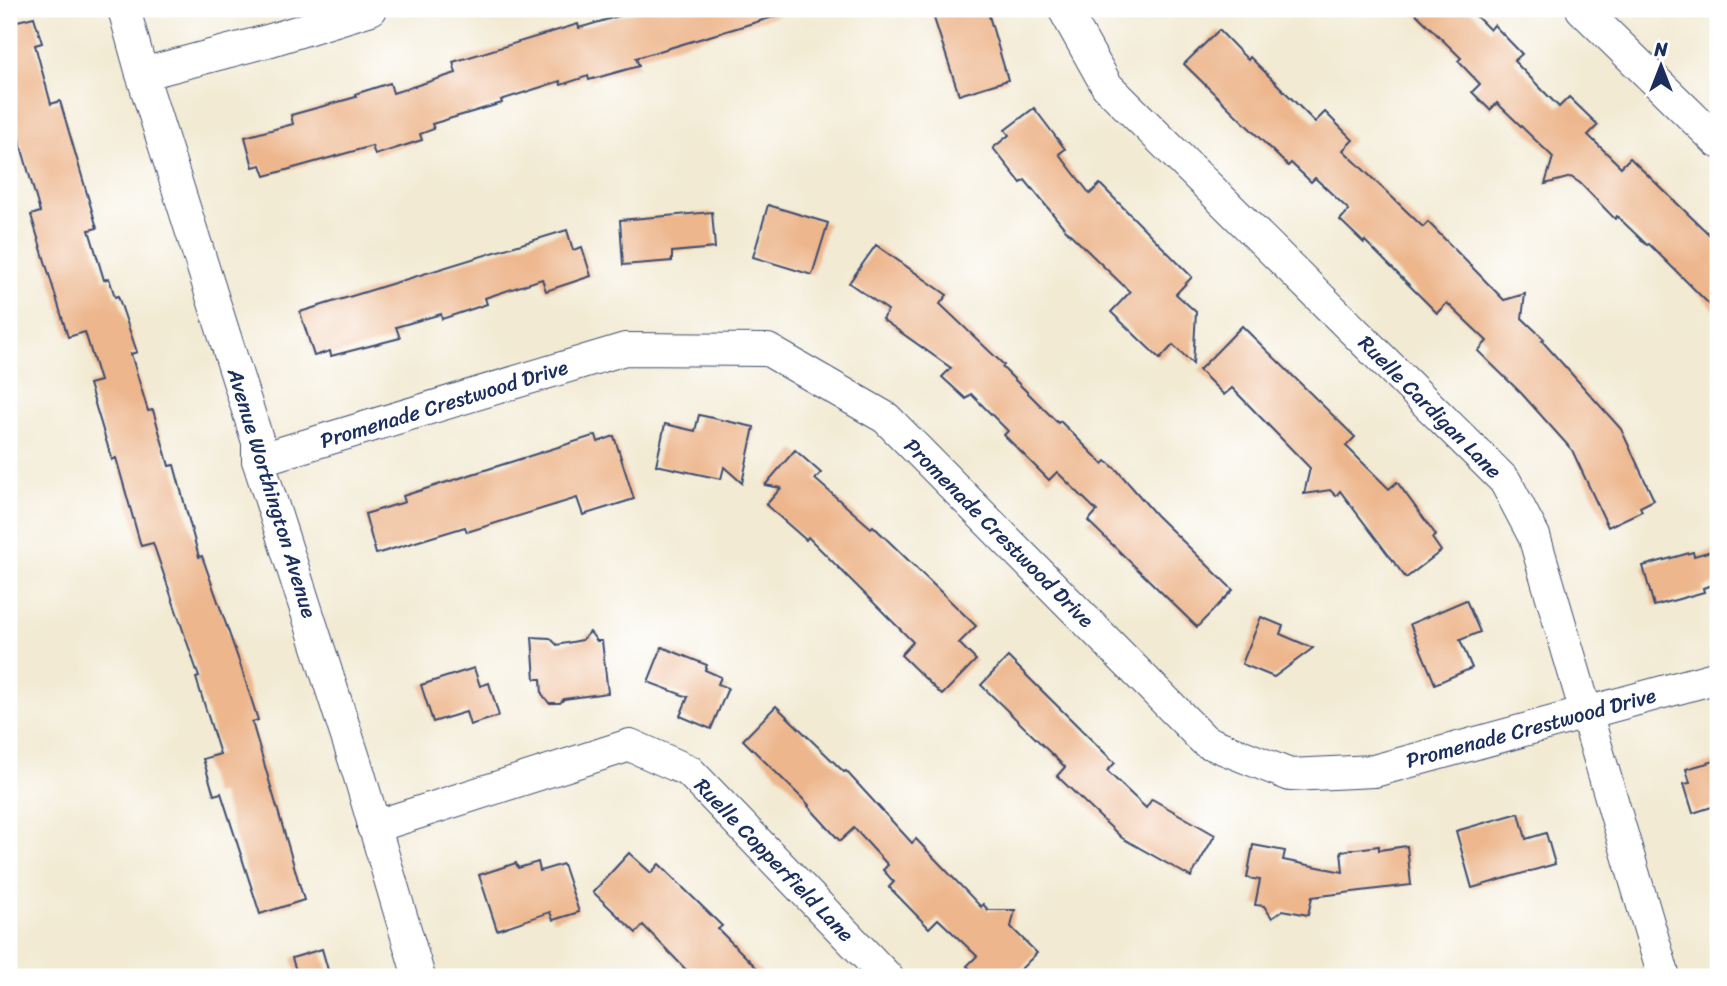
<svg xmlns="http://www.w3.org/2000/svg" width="1727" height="986" font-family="Sriracha,sans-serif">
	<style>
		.building { fill: #edb68c }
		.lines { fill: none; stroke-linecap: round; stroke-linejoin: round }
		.minor-casing { stroke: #3b4b70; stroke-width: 34 }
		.minor { stroke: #fff; stroke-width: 32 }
		.labels { text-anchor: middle; stroke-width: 5; stroke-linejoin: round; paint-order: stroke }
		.street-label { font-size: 21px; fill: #1b2f5e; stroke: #fff }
	</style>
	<rect width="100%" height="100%" fill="#fff"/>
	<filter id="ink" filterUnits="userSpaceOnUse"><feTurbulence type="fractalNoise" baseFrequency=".0143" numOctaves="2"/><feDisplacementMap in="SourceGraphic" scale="14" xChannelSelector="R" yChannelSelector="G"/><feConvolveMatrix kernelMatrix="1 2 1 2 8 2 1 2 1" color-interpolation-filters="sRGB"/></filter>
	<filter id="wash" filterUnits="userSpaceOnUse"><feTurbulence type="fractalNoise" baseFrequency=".00686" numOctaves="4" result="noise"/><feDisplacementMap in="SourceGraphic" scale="28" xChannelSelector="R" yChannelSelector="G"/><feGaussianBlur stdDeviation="1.57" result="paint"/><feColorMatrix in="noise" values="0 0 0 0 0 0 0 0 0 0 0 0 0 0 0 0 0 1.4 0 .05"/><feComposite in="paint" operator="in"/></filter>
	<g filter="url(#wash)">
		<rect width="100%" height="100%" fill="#f2ead3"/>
		<g id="blocks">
			<!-- building -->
			<g class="building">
				<polygon points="642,9 779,9 780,15 636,58 639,66 589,80 588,76 561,85 560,81 501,100 502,103 432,124 434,129 420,134 422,140 375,155 372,146 265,176 261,165 253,167 245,137 293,124 291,115 356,97 355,94 390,83 393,93 456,73 453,62 578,24 579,28"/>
				<polygon points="931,9 987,9 1008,80 959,95"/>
				<polygon points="1411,9 1469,9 1490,30 1494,25 1522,54 1514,61 1559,107 1569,97 1598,125 1588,135 1621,167 1630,158 1718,243 1718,313 1649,244 1647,245 1617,216 1615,219 1580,183 1571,177 1545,184 1553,157 1497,103 1490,110 1472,92 1480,84 1458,61 1461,58"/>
				<polygon points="34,17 42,43 35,45 51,104 60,101 97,228 89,230 104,280 109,278 115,297 118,296 137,352 131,354 148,411 153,410 169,466 174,465 199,557 202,556 240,664 258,720 252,722 304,900 260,914 221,793 214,795 203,759 220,754 196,678 199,677 153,543 141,546 116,458 112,460 89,384 100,381 85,332 68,337 31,215 40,212 9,104 9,23"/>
				<polygon points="1219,30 1248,60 1250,57 1315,122 1325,112 1353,140 1343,150 1423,227 1428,222 1504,300 1525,294 1522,318 1544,339 1542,341 1621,429 1654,500 1640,507 1642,511 1608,527 1572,450 1522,394 1478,351 1487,341 1447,303 1437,313 1365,241 1364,243 1340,220 1349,210 1315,178 1311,182 1291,163 1288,166 1184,64"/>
				<polygon points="1034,108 1065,149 1059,154 1090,194 1100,184 1192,277 1176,294 1196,312 1193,364 1173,345 1160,359 1111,312 1130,292 1066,230 1025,180 1021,183 993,148 1009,135 1005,130"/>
				<polygon points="768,205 828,223 812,275 753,257"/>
				<polygon points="712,212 715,248 672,252 672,261 623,265 620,220"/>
				<polygon points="567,230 573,250 582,247 591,276 546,291 542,279 485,298 487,304 442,319 441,314 396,327 400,338 331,356 330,351 314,356 300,312"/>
				<polygon points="876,245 947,295 940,304 1004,365 1002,367 1058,423 1060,421 1103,464 1106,461 1117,470 1156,515 1233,590 1197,627 1088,521 1097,511 1057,472 1049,480 1004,435 1008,431 971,394 966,399 942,377 951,368 882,319 888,310 849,283"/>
				<polygon points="1242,326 1355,437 1346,446 1389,489 1397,482 1436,535 1432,538 1441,551 1406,578 1340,491 1336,496 1330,490 1304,494 1310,468 1232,388 1224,395 1199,370"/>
				<polygon points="699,415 754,427 742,483 724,467 721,479 656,465 665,424 695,431"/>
				<polygon points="596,435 598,442 614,436 634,499 583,515 577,498 467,532 465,527 376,554 365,514 405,502 403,496"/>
				<polygon points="795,450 821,473 815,479 871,528 873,526 976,626 959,643 976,660 942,695 901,655 913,642 808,537 806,540 766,505 781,488 765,485"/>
				<polygon points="1718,549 1718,583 1703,588 1704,592 1654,606 1643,566 1693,552 1694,556"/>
				<polygon points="1466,600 1480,632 1460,640 1472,668 1435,684 1410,624"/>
				<polygon points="1261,617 1283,626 1280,634 1313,648 1274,677 1242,664"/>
				<polygon points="590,632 597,641 602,641 608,693 564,699 560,703 549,703 542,694 541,679 535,679 532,637 550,638 557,645 582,640"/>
				<polygon points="662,647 707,665 705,670 721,677 718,684 728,688 711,729 680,716 688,697 648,682"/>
				<polygon points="1008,657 1115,763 1107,771 1146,808 1152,799 1215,835 1191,877 1122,838 1057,776 1065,767 981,685"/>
				<polygon points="474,668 480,686 489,683 499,716 470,725 466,712 433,722 421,685"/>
				<polygon points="776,706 844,772 846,771 912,843 916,839 981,907 983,904 988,910 1015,910 1011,927 1037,953 1013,977 979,977 967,966 977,956 938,919 929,928 889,887 894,882 883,870 888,865 854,828 840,841 808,806 809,805 743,740"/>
				<polygon points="1718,760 1718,805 1693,813 1684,784 1690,783 1686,769"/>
				<polygon points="1519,813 1526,839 1546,833 1555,864 1472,888 1456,831"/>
				<polygon points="1253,845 1285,851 1283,860 1343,872 1341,851 1379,846 1379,850 1407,846 1411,885 1312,897 1308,915 1283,910 1272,918 1264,906 1255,905 1260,880 1247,878"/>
				<polygon points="629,853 651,873 659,864 722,926 718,929 766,977 693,977 643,925 636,933 593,892"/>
				<polygon points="538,862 540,871 563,864 579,912 553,920 550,912 497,930 479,875 516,863 518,868"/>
				<polygon points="322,949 330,977 298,977 292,958"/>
			</g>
		</g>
	</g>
	<g filter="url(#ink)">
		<use href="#blocks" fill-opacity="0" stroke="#3b4b70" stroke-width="2"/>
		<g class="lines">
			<!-- minor casing -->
			<g class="minor-casing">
				<g id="minor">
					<polyline points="124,9 142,74 258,442 258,460 359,774 419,977"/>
					<polyline points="1064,9 1107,86 1505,481 1534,536 1664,977"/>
					<polyline points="1582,9 1718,142"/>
					<polyline points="142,74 271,40 371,9"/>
					<polyline points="258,460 625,349 768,350 886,418 1205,741 1290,775 1374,771 1718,677"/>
					<polyline points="373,827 630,745 689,771 887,977"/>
				</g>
			</g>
			<!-- minor -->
			<use href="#minor" class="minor"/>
		</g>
	</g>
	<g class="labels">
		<!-- street labels -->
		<g class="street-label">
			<text transform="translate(444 404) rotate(-17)" y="7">Promenade Crestwood Drive</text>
			<text transform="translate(1430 407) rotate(45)" y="7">Ruelle Cardigan Lane</text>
			<text transform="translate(272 493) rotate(73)" y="7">Avenue Worthington Avenue</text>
			<text transform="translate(999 533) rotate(45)" y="7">Promenade Crestwood Drive</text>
			<text transform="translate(1531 728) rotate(-15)" y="7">Promenade Crestwood Drive</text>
			<text transform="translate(774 860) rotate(46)" y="7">Ruelle Copperfield Lane</text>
		</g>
	</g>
	<!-- margin -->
	<rect width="1727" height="986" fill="none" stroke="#fff" stroke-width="35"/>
	<!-- north arrow -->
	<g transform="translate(1661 66)" stroke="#ffffff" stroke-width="5" paint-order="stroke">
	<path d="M0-5L12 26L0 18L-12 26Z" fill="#1b2f5e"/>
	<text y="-10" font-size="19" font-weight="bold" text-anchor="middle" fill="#1b2f5e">N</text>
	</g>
</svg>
